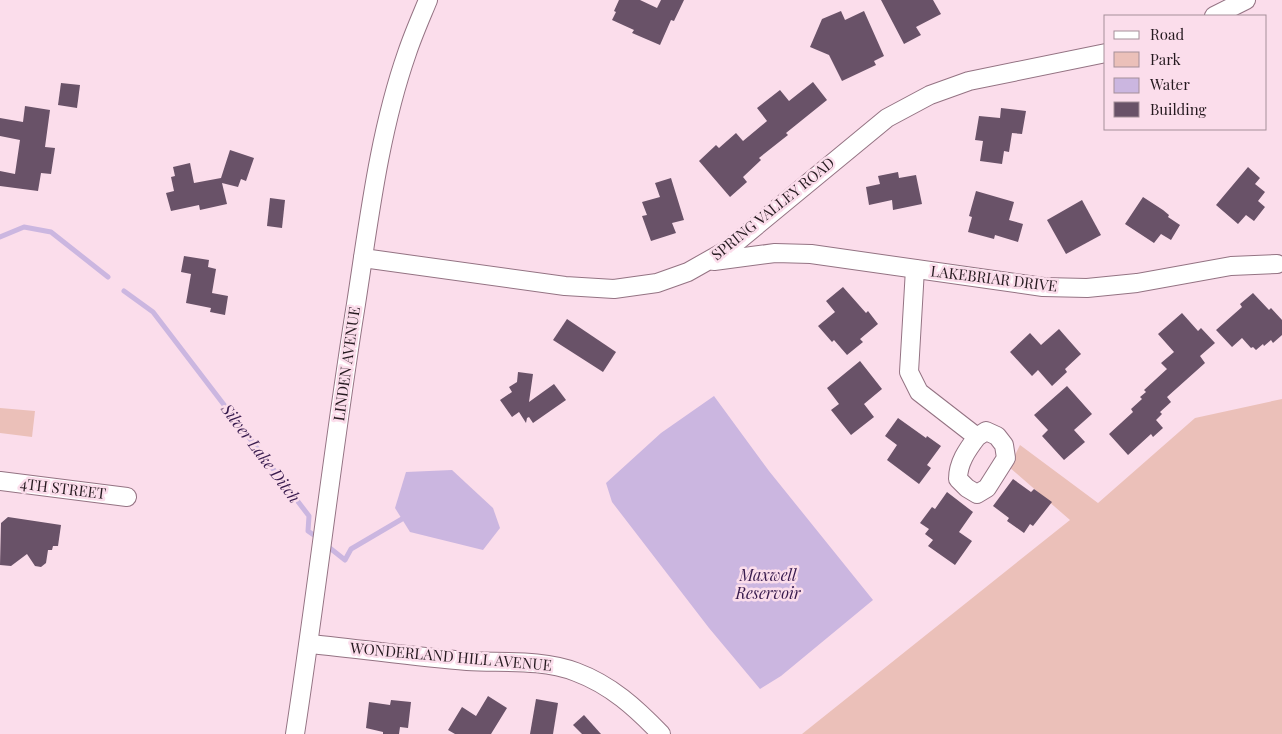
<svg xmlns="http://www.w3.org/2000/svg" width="1282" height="734" font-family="'Playfair Display',serif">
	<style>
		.green { fill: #ebc0b9 }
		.water { fill: #cbb6e0 }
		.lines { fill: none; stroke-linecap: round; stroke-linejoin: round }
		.stream { stroke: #cbb6e0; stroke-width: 5 }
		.building { fill: #695268 }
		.minor-casing { stroke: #947383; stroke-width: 20 }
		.minor { stroke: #fff; stroke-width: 18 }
		.labels { text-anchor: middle; stroke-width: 5; stroke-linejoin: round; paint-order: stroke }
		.street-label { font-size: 15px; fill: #25191f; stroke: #fbddeb }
		.water-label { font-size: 16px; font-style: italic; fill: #381b4e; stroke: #fbddeb }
	</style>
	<rect width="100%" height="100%" fill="#fbddeb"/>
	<!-- green -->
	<g class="green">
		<polygon points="1282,399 1282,734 802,734 1070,520 1009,467 1020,445 1098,503 1195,418"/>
		<polygon points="0,408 35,411 32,437 0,433"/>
	</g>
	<!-- water -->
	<g class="water">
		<polygon points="714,396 769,471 873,600 781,676 760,689 709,628 612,502 606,483 661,433"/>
		<polygon points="452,470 493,508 500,528 483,550 410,532 395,508 406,472"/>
	</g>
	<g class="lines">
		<!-- stream -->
		<g class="stream">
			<polyline points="0,237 24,227 51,232 108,277"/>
			<polyline points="124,291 153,312 309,516 308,531 318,538"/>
			<polyline points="326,545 345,560 351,549 402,519"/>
		</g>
	</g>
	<!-- building -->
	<g class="building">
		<polygon points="619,0 640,0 657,8 661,0 684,0 674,21 671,20 660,45 632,33 634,30 612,20 616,12 614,11"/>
		<polygon points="881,0 933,0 941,14 916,27 921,35 904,44"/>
		<polygon points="841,11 845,20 864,11 884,56 874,61 876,65 842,81 829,55 810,47 822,19"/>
		<polygon points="813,82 827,100 786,133 788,135 759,158 761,160 743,177 747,182 730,197 699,161 716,145 719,148 736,133 743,141 767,121 757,108 780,90 789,101"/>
		<polygon points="61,83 80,85 77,108 58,105"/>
		<polygon points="25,106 50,110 45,147 55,148 51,174 41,173 38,191 0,186 0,171 15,174 20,140 0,136 0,118 23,122"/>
		<polygon points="1001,108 1026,111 1022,134 1012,133 1009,152 1004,151 1002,164 980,161 983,141 975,140 979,116 1000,118"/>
		<polygon points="230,150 254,158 246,181 241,179 238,187 222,183 227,204 200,210 199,205 171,211 166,193 174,191 171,177 175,176 173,167 190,163 194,183 221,178"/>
		<polygon points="1248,167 1260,178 1255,184 1265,192 1258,201 1265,207 1254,221 1246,215 1238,224 1216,205"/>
		<polygon points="898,172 899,178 916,175 922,204 893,210 892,200 869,205 866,187 880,184 878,176"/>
		<polygon points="671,178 684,220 672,223 676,233 651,241 642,216 647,215 642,202 660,197 655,183"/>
		<polygon points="976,191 1014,202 1009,220 1023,224 1018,242 995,235 994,239 968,232 972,217 969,216"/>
		<polygon points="1143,197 1163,210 1169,215 1168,217 1180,225 1171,240 1161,234 1154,243 1125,224"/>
		<polygon points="270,198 285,200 282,228 267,226"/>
		<polygon points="1082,200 1101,235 1066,254 1047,220"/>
		<polygon points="184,256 209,260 208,267 216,269 212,293 228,296 225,315 210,312 211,308 186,303 191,274 181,272"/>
		<polygon points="843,287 866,313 868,311 878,324 860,339 863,342 847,355 834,340 832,342 818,326 835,312 826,301"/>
		<polygon points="1253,293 1269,310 1271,308 1282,320 1282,335 1273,343 1271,340 1264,346 1263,344 1256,350 1253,347 1251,348 1242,338 1232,347 1216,330 1242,307 1240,304"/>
		<polygon points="1182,313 1198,331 1201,328 1215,343 1200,356 1205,363 1167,397 1171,402 1160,412 1162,414 1156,420 1163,428 1153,437 1151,434 1128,455 1109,434 1133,412 1131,409 1142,399 1140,397 1146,392 1144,390 1167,369 1161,363 1174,352 1158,334"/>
		<polygon points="567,319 616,352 603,372 553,340"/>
		<polygon points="1059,329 1081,354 1065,369 1067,372 1052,386 1038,370 1032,376 1010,352 1030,333 1041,345"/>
		<polygon points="860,361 882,389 864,404 874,417 851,435 831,410 839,404 827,388"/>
		<polygon points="518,372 533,374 529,402 554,384 566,400 533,423 529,417 527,418 526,423 519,412 512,417 500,400 512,392 509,387 517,382"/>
		<polygon points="1067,386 1092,414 1074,430 1085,442 1064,460 1042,436 1048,430 1034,415"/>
		<polygon points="898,418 926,438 927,436 941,446 927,465 931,468 919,484 887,460 897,445 885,436"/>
		<polygon points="1013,479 1031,492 1034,489 1052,502 1033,526 1030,524 1024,533 1007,521 1009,518 993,506"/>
		<polygon points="947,492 973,512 959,532 972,541 955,565 928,546 933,540 925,534 929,529 920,523 932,507 935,509"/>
		<polygon points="8,517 61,525 58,546 53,546 52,550 48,550 46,563 41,567 35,566 27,554 11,566 0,565 1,523"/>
		<polygon points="488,696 507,708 491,734 455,734 448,730 462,707 476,716"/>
		<polygon points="536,699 558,703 553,734 530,734"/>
		<polygon points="391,700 411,702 408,728 400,727 399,734 383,734 383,732 366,728 369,702 390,705"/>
		<polygon points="584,715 601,734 582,734 573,725"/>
	</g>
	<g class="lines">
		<!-- minor casing -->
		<g class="minor-casing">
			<g id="minor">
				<polyline points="1214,16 1246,0"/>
				<polyline points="363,258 565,286 614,289 657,283 688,272 727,250 887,118 930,95 969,81 1106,53"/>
				<polyline points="714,261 775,253 811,254 1043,287 1087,288 1137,283 1231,266 1277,264"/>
				<path d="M915 269 909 372 919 392 977 437C967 450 958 463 958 479L967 488 977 494 987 488 1006 458 1004 445 997 436 986 431 977 437"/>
				<polyline points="0,481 127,497"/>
				<path d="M309 644C362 649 415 657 467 661 503 663 542 659 576 672 611 685 636 708 661 734"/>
				<path d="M295 734C317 591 333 447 356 304 369 220 379 133 407 53 413 35 421 17 428 0"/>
			</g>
		</g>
		<!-- minor -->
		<use href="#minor" class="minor"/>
	</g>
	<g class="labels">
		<!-- street labels -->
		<g class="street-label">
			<text transform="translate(773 209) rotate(-39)" y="5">SPRING VALLEY ROAD</text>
			<text transform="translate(994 279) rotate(7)" y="5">LAKEBRIAR DRIVE</text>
			<text transform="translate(347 364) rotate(-82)" y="5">LINDEN AVENUE</text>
			<text transform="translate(63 489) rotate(7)" y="5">4TH STREET</text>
			<text transform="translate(451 657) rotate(5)" y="5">WONDERLAND HILL AVENUE</text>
		</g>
		<!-- water labels -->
		<g class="water-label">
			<text transform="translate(261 453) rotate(53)" y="6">Silver Lake Ditch</text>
			<text x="768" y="581">Maxwell<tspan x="768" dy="18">Reservoir</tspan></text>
		</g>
	</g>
	<!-- legend -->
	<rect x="1104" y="15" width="162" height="115" fill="#fbddeb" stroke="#a58f99"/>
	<rect x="1114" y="31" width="25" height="8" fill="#ffffff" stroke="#a58f99"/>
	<text x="1150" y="40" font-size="15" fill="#25191f">Road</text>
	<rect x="1114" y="52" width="25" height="15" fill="#ebc0b9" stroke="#a58f99"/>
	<text x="1150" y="65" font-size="15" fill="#25191f">Park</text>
	<rect x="1114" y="78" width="25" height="15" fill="#cbb6e0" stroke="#a58f99"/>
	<text x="1150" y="90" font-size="15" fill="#25191f">Water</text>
	<rect x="1114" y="102" width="25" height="15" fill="#695268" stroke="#a58f99"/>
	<text x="1150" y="115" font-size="15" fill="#25191f">Building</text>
</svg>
